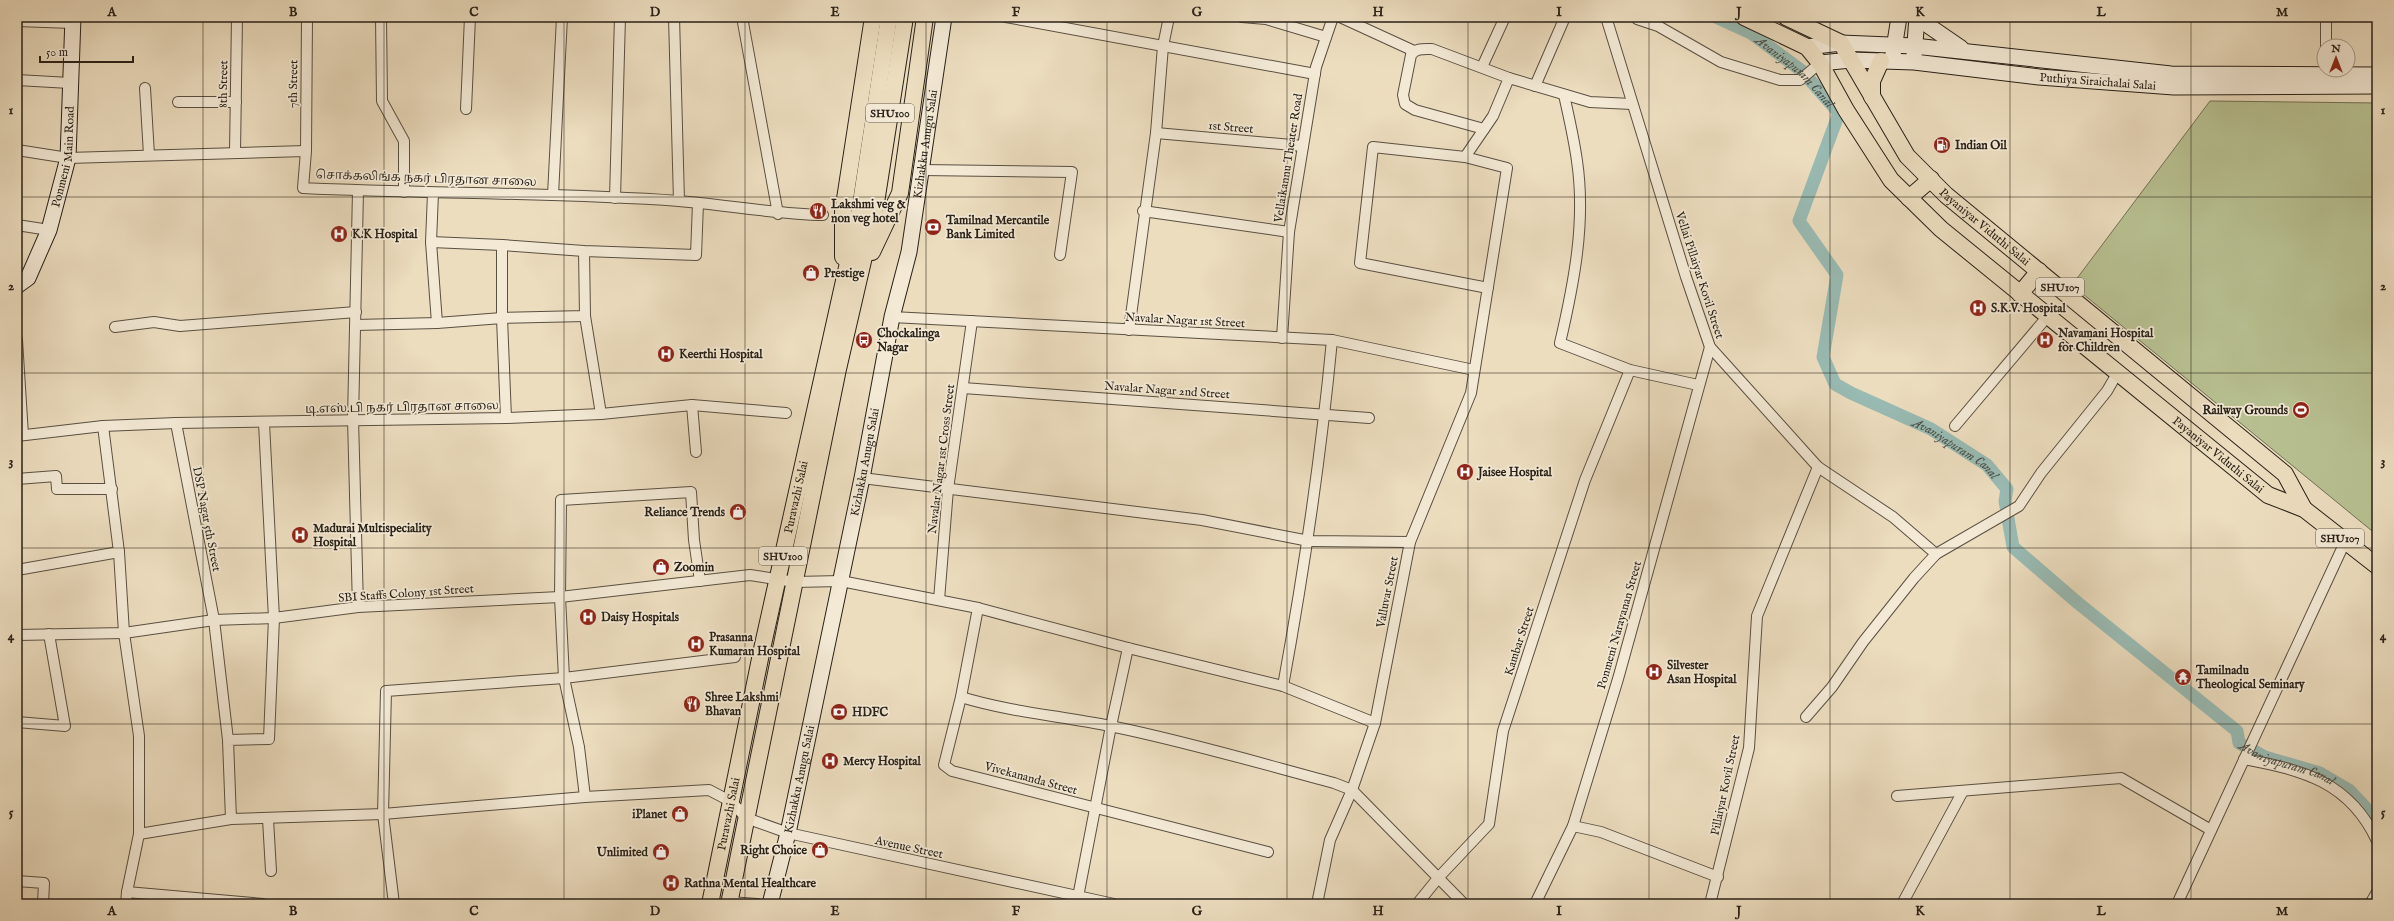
<svg xmlns="http://www.w3.org/2000/svg" width="2394" height="921" font-family="'IM FELL English','Noto Serif Tamil',serif">
	<style>
		.pitch { fill: #b8c192; stroke: #707155 }
		.lines { fill: none; stroke-linecap: round; stroke-linejoin: round }
		.canal { stroke: #99bbb4; stroke-width: 13 }
		.street-casing { stroke: #5a5042; stroke-width: 12 }
		.secondary-casing { stroke: #292118; stroke-width: 17 }
		.primary-casing { stroke: #292118; stroke-width: 18 }
		.street { stroke: #f3e9d5; stroke-width: 10 }
		.secondary { stroke: #f3e9d5; stroke-width: 15 }
		.primary { stroke: #ecddbf; stroke-width: 16 }
		.grid { fill: none; stroke: #292118; stroke-width: 1; stroke-opacity: 0.55 }
		.labels { text-anchor: middle; stroke-width: 3.5; stroke-linejoin: round; paint-order: stroke }
		.shield { fill: #f3e9d5; stroke: #665d51; stroke-width: 1 }
		.shield-label { font-size: 11px; font-weight: bold; fill: #292118 }
		.street-label { font-size: 12px; fill: #292118; stroke: #f3e9d5 }
		.poi-label { font-size: 12px; font-weight: bold; fill: #292118; stroke: #f3e9d5; text-anchor: start }
		.water-label { font-size: 13px; font-style: italic; fill: #4b4f47; stroke: #f3e9d5 }
		.neatline { fill: none; stroke: #292118; stroke-width: 1.5 }
		.grid-label { font-size: 13px; text-anchor: middle; font-weight: bold; fill: #292118 }
	</style>
	<rect width="100%" height="100%" fill="#ecddbf"/>
	<filter id="stains"><feTurbulence type="fractalNoise" baseFrequency=".005" numOctaves="4"/><feColorMatrix values="0 0 0 0 .2 0 0 0 0 .09 0 0 0 0 .02 0 0 0 .5 -.17"/></filter>
	<radialGradient id="worn" r=".72"><stop offset=".6" stop-color="#630" stop-opacity="0"/><stop offset="1" stop-color="#630" stop-opacity=".3"/></radialGradient>
	<!-- pitch -->
	<polygon class="pitch" points="2210,101 2377,103 2377,535 2072,285"/>
	<g class="lines">
		<!-- canal -->
		<path class="canal" id="s1" d="M1716 17 1751 33 1802 71 1839 113 1799 221 1837 275 1823 357 1835 384 1851 393 1931 429 1987 465 2007 489 2005 501 2013 547 2078 603 2237 731 2239 743 2265 757 2320 773 2349 790 2377 820"/>
		<!-- street casing -->
		<g class="street-casing">
			<g id="street">
				<polyline points="381,17 382,101 404,141 404,192"/>
				<polyline points="674,17 679,201"/>
				<polyline points="742,17 778,214"/>
				<polyline points="1006,17 1315,74"/>
				<polyline points="1242,17 1266,19 1326,37"/>
				<polyline points="1340,17 1414,51"/>
				<polyline points="1606,17 1686,277 1710,347 1818,467 1893,517 1936,554"/>
				<polyline points="1637,19 1658,26 1721,62 1780,80 1800,80 1820,63"/>
				<polyline points="17,21 72,23"/>
				<polyline points="2326,46 2326,17"/>
				<polyline points="1482,67 1505,17"/>
				<polyline points="17,80 70,83"/>
				<polyline points="1535,86 1565,17"/>
				<polyline points="145,88 149,155"/>
				<path d="M1564 95C1569 117 1574 139 1577 161 1586 222 1574 283 1560 343L1630 370 1698 385"/>
				<polyline points="178,102 236,102"/>
				<polyline points="466,109 470,17"/>
				<path d="M1484 129 1415 110 1405 104 1403 95 1411 55C1416 48 1423 49 1432 49L1509 78"/>
				<polyline points="1156,133 1303,146"/>
				<path d="M17 150 68 158 306 151 303 188C428 194 554 192 679 201 727 205 774 214 823 215"/>
				<polyline points="306,151 307,17"/>
				<polyline points="235,152 237,17"/>
				<polyline points="1465,157 1493,116 1509,78 1590,102 1632,104"/>
				<polyline points="921,170 1072,172 1060,255"/>
				<polyline points="358,191 353,419 358,607"/>
				<polyline points="553,195 562,17"/>
				<polyline points="615,198 620,17"/>
				<polyline points="1143,211 1289,232 1316,67 1333,17"/>
				<polyline points="17,225 49,230"/>
				<polyline points="431,242 502,245"/>
				<polyline points="584,251 502,245 502,318 585,316 584,251 696,255 698,203"/>
				<polyline points="585,316 601,414"/>
				<polyline points="892,317 1332,340 1474,370"/>
				<polyline points="437,323 502,318 506,418"/>
				<polyline points="356,325 437,323 431,242 433,193"/>
				<polyline points="115,327 154,322 180,326 356,312"/>
				<polyline points="1129,330 1156,133 1163,46 1169,17"/>
				<polyline points="1282,338 1289,232"/>
				<polyline points="17,340 23,435"/>
				<polyline points="963,388 1369,418"/>
				<polyline points="692,405 696,452"/>
				<polyline points="176,423 214,620 228,740"/>
				<polyline points="264,423 274,618 269,739 228,740 231,819 383,814 585,797 709,790 732,802 746,818 788,833 1114,904"/>
				<polyline points="1955,426 2047,317"/>
				<polyline points="17,436 103,426 176,423 506,418 601,414 692,405 786,413"/>
				<polyline points="862,478 1202,520 1309,541 1410,542"/>
				<polyline points="17,479 56,476 57,489 112,489"/>
				<polyline points="119,552 124,633 139,736 139,834"/>
				<polyline points="17,570 119,552 103,426"/>
				<polyline points="939,600 948,489 972,321"/>
				<polyline points="978,608 961,697 944,765 952,771 1268,852"/>
				<polyline points="17,635 124,633 214,620 274,618 358,607 560,597 750,575 795,582 841,581 978,608 1128,648 1283,686 1375,723"/>
				<path d="M1283 686C1304 571 1321 456 1332 340"/>
				<path d="M961 697C1010 712 1061 716 1110 726 1185 741 1259 763 1334 783L1352 790 1464 904"/>
				<polyline points="1806,717 1832,687 1863,642 1914,578 1936,554 2019,506 2041,473 2107,391 2118,372"/>
				<polyline points="17,722 65,726 49,634"/>
				<path d="M2244 759C2303 770 2350 782 2377 841"/>
				<polyline points="1897,796 2121,778 2211,830"/>
				<polyline points="585,797 579,747 564,678 560,597 561,500 691,492 694,540 700,581"/>
				<polyline points="268,819 271,871"/>
				<polyline points="1573,826 1601,832 1718,877"/>
				<polyline points="17,881 44,883 43,904"/>
				<polyline points="127,892 139,834 231,819"/>
				<polyline points="1078,897 1111,726 1128,648"/>
				<polyline points="729,902 757,904"/>
				<polyline points="126,904 127,892 263,904"/>
				<polyline points="394,904 383,814 386,691 564,678 735,657"/>
				<polyline points="1317,904 1330,840 1352,790 1375,723 1410,542 1471,393 1507,168 1465,157 1373,147 1360,263 1488,288"/>
				<polyline points="1417,904 1439,877 1489,824 1503,731 1585,480 1630,370"/>
				<polyline points="1535,904 1573,826 1618,679 1710,347"/>
				<polyline points="1710,904 1749,748 1757,616 1818,467"/>
				<polyline points="1902,904 1963,791"/>
				<polyline points="2177,904 2345,542"/>
				<polyline points="2370,904 2377,892"/>
			</g>
		</g>
		<!-- secondary casing -->
		<g class="secondary-casing">
			<g id="secondary">
				<polyline points="1921,17 1926,24 1961,48"/>
				<polyline points="1807,47 1841,43 1914,46 2171,74 2377,75"/>
				<polyline points="1893,55 1899,17"/>
				<polyline points="1914,56 1917,17"/>
				<path id="s2" d="M1820 63 1851 60 1914 62 2039 77 2174 87 2377 86"/>
				<path id="s3" d="M17 286 28 278 49 230 68 158 73 17"/>
				<path id="s4" d="M770 904 788 833 862 478 892 317 909 252 944 17"/>
			</g>
		</g>
		<!-- primary casing -->
		<g class="primary-casing">
			<g id="primary">
				<path id="s5" d="M1744 17 1807 47 1820 63 1846 110 1891 180 1941 229 2268 495 2304 509 2377 566"/>
				<path id="s6" d="M1786 17 1841 43 1907 156 1946 195 2285 474 2304 509"/>
				<polyline points="1872,97 1872,81 1881,61"/>
				<polyline points="1909,198 1931,179"/>
				<polyline points="872,252 900,193 925,17"/>
				<polyline points="843,257 843,212 873,17"/>
				<polyline points="2020,294 2039,271"/>
				<path id="s7" d="M710 904 762 649 860 209 889 17"/>
				<polyline points="729,904 838,369 875,209 905,17"/>
			</g>
		</g>
		<!-- street -->
		<use href="#street" class="street"/>
		<!-- secondary -->
		<use href="#secondary" class="secondary"/>
		<!-- primary -->
		<use href="#primary" class="primary"/>
	</g>
	<!-- grid -->
	<path class="grid" d="M203 17V904M384 17V904M564 17V904M745 17V904M926 17V904M1107 17V904M1287 17V904M1468 17V904M1649 17V904M1830 17V904M2010 17V904M2191 17V904M17 197H2377M17 373H2377M17 548H2377M17 724H2377"/>
	<!-- icons -->
	<defs>
		<g id="fuel-disc" transform="scale(0.9)"><circle r="9.5" fill="#8f2418" stroke="#f3e9d5"/><path d="M-5.5-6h7V0h2V4h1.3V-2.5L3-4.5l.8-.8L6-3V5H2.5V1h-1V6h-7ZM-4.2-4.7v3.2H.2V-4.7Z" fill="#fff"/></g>
		<g id="restaurant-disc" transform="scale(0.9)"><circle r="9.5" fill="#8f2418" stroke="#f3e9d5"/><path d="M-5-6h1v4h1v-4h1v4h1v-4h1v5L-1.5 .5V6h-2V.5L-5-1ZM5-6V6H3V1.5H1.5Q1.5-4 5-6Z" fill="#fff"/></g>
		<g id="bank-disc" transform="scale(0.9)"><circle r="9.5" fill="#8f2418" stroke="#f3e9d5"/><path d="M-6-4H6V4H-6ZM0-2.3a2.3 2.3 0 1 0 0 4.6a2.3 2.3 0 1 0 0-4.6Z" fill="#fff"/></g>
		<g id="hospital-disc" transform="scale(0.9)"><circle r="9.5" fill="#8f2418" stroke="#f3e9d5"/><path d="M-5-5h3v3.5h4V-5h3V5h-3V1.5h-4V5h-3Z" fill="#fff"/></g>
		<g id="shop-disc" transform="scale(0.9)"><circle r="9.5" fill="#8f2418" stroke="#f3e9d5"/><path d="M-5-2.5h2.3a2.7 3.5 0 0 1 5.4 0H5L5.5 6h-11ZM-1.5-2.5h3a1.5 2.3 0 0 0-3 0Z" fill="#fff"/></g>
		<g id="bus-disc" transform="scale(0.9)"><circle r="9.5" fill="#8f2418" stroke="#f3e9d5"/><path d="M-5-6H5V4H4V6H2V4H-2V6H-4V4H-5ZM-3.5-4V0h7V-4ZM-3.5 1.2v1.5H-2V1.2ZM2 1.2v1.5H3.5V1.2Z" fill="#fff"/></g>
		<g id="stadium-disc" transform="scale(0.9)"><circle r="9.5" fill="#8f2418" stroke="#f3e9d5"/><path d="M0-5a6.5 5 0 1 0 0 10a6.5 5 0 1 0 0-10ZM-3.5-1.8h7v3.6h-7Z" fill="#fff"/></g>
		<g id="temple-disc" transform="scale(0.9)"><circle r="9.5" fill="#8f2418" stroke="#f3e9d5"/><path d="M0-6L5-2H3V0L6.5 2.5H4V6H1.5V3h-3V6H-4V2.5H-6.5L-3 0V-2H-5Z" fill="#fff"/></g>
	</defs>
	<g fill-rule="evenodd">
		<use href="#fuel-disc" x="1942" y="145"/>
		<use href="#restaurant-disc" x="818" y="211"/>
		<use href="#bank-disc" x="933" y="227"/>
		<use href="#hospital-disc" x="339" y="234"/>
		<use href="#shop-disc" x="811" y="273"/>
		<use href="#hospital-disc" x="1978" y="308"/>
		<use href="#bus-disc" x="864" y="340"/>
		<use href="#hospital-disc" x="2045" y="340"/>
		<use href="#hospital-disc" x="666" y="354"/>
		<use href="#stadium-disc" x="2301" y="410"/>
		<use href="#hospital-disc" x="1465" y="472"/>
		<use href="#shop-disc" x="738" y="512"/>
		<use href="#hospital-disc" x="300" y="535"/>
		<use href="#shop-disc" x="661" y="567"/>
		<use href="#hospital-disc" x="588" y="617"/>
		<use href="#hospital-disc" x="696" y="644"/>
		<use href="#hospital-disc" x="1654" y="672"/>
		<use href="#temple-disc" x="2183" y="677"/>
		<use href="#restaurant-disc" x="692" y="704"/>
		<use href="#bank-disc" x="839" y="712"/>
		<use href="#hospital-disc" x="830" y="761"/>
		<use href="#shop-disc" x="680" y="814"/>
		<use href="#shop-disc" x="820" y="850"/>
		<use href="#shop-disc" x="661" y="852"/>
		<use href="#hospital-disc" x="671" y="883"/>
	</g>
	<g class="labels">
		<!-- shield labels -->
		<g class="shield">
			<rect x="866" y="104" width="48" height="18" rx="3"/>
			<rect x="2036" y="278" width="48" height="18" rx="3"/>
			<rect x="2316" y="529" width="48" height="18" rx="3"/>
			<rect x="759" y="547" width="48" height="18" rx="3"/>
		</g>
		<g class="shield-label">
			<text x="890" y="117">SHU100</text>
			<text x="2060" y="291">SHU107</text>
			<text x="2340" y="542">SHU107</text>
			<text x="783" y="560">SHU100</text>
		</g>
		<!-- street labels -->
		<g class="street-label">
			<text dy="4" stroke="none"><textPath href="#s2" startOffset="279">Puthiya Siraichalai Salai</textPath></text>
			<text transform="translate(223 84) rotate(-89)" y="4">8th Street</text>
			<text transform="translate(293 84) rotate(-89)" y="4">7th Street</text>
			<text transform="translate(1231 127) rotate(5)" y="4">1st Street</text>
			<text dy="4" stroke="none"><textPath href="#s4" startOffset="776">Kizhakku Anugu Salai</textPath></text>
			<text dy="4" stroke="none"><textPath href="#s3" startOffset="141">Ponmeni Main Road</textPath></text>
			<text transform="translate(1288 158) rotate(-81)" y="4">Vellaikannu Theater Road</text>
			<text transform="translate(426 178) rotate(2)" y="4">சொக்கலிங்க நகர் பிரதான சாலை</text>
			<text dy="4" stroke="none"><textPath href="#s6" startOffset="297">Payaniyar Viduthi Salai</textPath></text>
			<text transform="translate(1700 275) rotate(72)" y="4">Vellai Pillaiyar Kovil Street</text>
			<text transform="translate(1185 320) rotate(3)" y="4">Navalar Nagar 1st Street</text>
			<text transform="translate(1167 390) rotate(4)" y="4">Navalar Nagar 2nd Street</text>
			<text transform="translate(402 407) rotate(-1)" y="4">டி.எஸ்.பி நகர் பிரதான சாலை</text>
			<text dy="4" stroke="none"><textPath href="#s5" startOffset="655">Payaniyar Viduthi Salai</textPath></text>
			<text transform="translate(941 459) rotate(-83)" y="4">Navalar Nagar 1st Cross Street</text>
			<text dy="4" stroke="none"><textPath href="#s4" startOffset="452">Kizhakku Anugu Salai</textPath></text>
			<text dy="4" stroke="none"><textPath href="#s7" startOffset="416">Puravazhi Salai</textPath></text>
			<text transform="translate(207 519) rotate(79)" y="4">DSP Nagar 5th Street</text>
			<text transform="translate(1387 592) rotate(-79)" y="4">Valluvar Street</text>
			<text transform="translate(406 593) rotate(-4)" y="4">SBI Staffs Colony 1st Street</text>
			<text transform="translate(1619 625) rotate(-74)" y="4">Ponmeni Narayanan Street</text>
			<text transform="translate(1519 641) rotate(-72)" y="4">Kambar Street</text>
			<text transform="translate(1031 778) rotate(15)" y="4">Vivekananda Street</text>
			<text dy="4" stroke="none"><textPath href="#s4" startOffset="128">Kizhakku Anugu Salai</textPath></text>
			<text transform="translate(1725 785) rotate(-78)" y="4">Pillaiyar Kovil Street</text>
			<text dy="4" stroke="none"><textPath href="#s7" startOffset="92">Puravazhi Salai</textPath></text>
			<text transform="translate(909 847) rotate(12)" y="4">Avenue Street</text>
		</g>
		<!-- poi labels -->
		<g class="poi-label">
			<text x="1955" y="149">Indian Oil</text>
			<text x="831" y="208">Lakshmi veg &amp;<tspan x="831" dy="14">non veg hotel</tspan></text>
			<text x="946" y="224">Tamilnad Mercantile<tspan x="946" dy="14">Bank Limited</tspan></text>
			<text x="352" y="238">K.K Hospital</text>
			<text x="824" y="277">Prestige</text>
			<text x="1991" y="312">S.K.V. Hospital</text>
			<text x="877" y="337">Chockalinga<tspan x="877" dy="14">Nagar</tspan></text>
			<text x="2058" y="337">Navamani Hospital<tspan x="2058" dy="14">for Children</tspan></text>
			<text x="679" y="358">Keerthi Hospital</text>
			<text x="2288" y="414" text-anchor="end">Railway Grounds</text>
			<text x="1478" y="476">Jaisee Hospital</text>
			<text x="725" y="516" text-anchor="end">Reliance Trends</text>
			<text x="313" y="532">Madurai Multispeciality<tspan x="313" dy="14">Hospital</tspan></text>
			<text x="674" y="571">Zoomin</text>
			<text x="601" y="621">Daisy Hospitals</text>
			<text x="709" y="641">Prasanna<tspan x="709" dy="14">Kumaran Hospital</tspan></text>
			<text x="1667" y="669">Silvester<tspan x="1667" dy="14">Asan Hospital</tspan></text>
			<text x="2196" y="674">Tamilnadu<tspan x="2196" dy="14">Theological Seminary</tspan></text>
			<text x="705" y="701">Shree Lakshmi<tspan x="705" dy="14">Bhavan</tspan></text>
			<text x="852" y="716">HDFC</text>
			<text x="843" y="765">Mercy Hospital</text>
			<text x="667" y="818" text-anchor="end">iPlanet</text>
			<text x="807" y="854" text-anchor="end">Right Choice</text>
			<text x="648" y="856" text-anchor="end">Unlimited</text>
			<text x="684" y="887">Rathna Mental Healthcare</text>
		</g>
		<!-- water labels -->
		<g class="water-label">
			<text dy="5" stroke="none"><textPath href="#s1" startOffset="97">Avaniyapuram Canal</textPath></text>
			<text dy="5" stroke="none"><textPath href="#s1" startOffset="589">Avaniyapuram Canal</textPath></text>
			<text dy="5" stroke="none"><textPath href="#s1" startOffset="1069">Avaniyapuram Canal</textPath></text>
		</g>
	</g>
	<!-- margin -->
	<rect width="2394" height="921" fill="none" stroke="#ecddbf" stroke-width="44"/>
	<!-- north arrow -->
	<g transform="translate(2336 58)"><circle r="19" fill="#f3e9d5" stroke="#a29989"/>
	<path d="M0-3L7 15L0 10L-7 15Z" fill="#8f2418"/>
	<text y="-6" font-size="11" font-weight="bold" text-anchor="middle" fill="#292118">N</text>
	</g>
	<!-- scale -->
	<path d="M40 56v6h93v-6" fill="none" stroke="#292118" stroke-width="2"/>
	<text x="46" y="56" font-size="12" fill="#292118" stroke="#f3e9d5" stroke-width="3" paint-order="stroke">50 m</text>
	<rect x="22" y="22" width="2350" height="877" class="neatline"/>
	<g class="grid-label">
		<text x="112" y="16">A</text>
		<text x="293" y="16">B</text>
		<text x="474" y="16">C</text>
		<text x="655" y="16">D</text>
		<text x="835" y="16">E</text>
		<text x="1016" y="16">F</text>
		<text x="1197" y="16">G</text>
		<text x="1378" y="16">H</text>
		<text x="1559" y="16">I</text>
		<text x="1739" y="16">J</text>
		<text x="1920" y="16">K</text>
		<text x="2101" y="16">L</text>
		<text x="2282" y="16">M</text>
		<text x="11" y="114">1</text>
		<text x="2383" y="114">1</text>
		<text x="11" y="290">2</text>
		<text x="2383" y="290">2</text>
		<text x="11" y="465">3</text>
		<text x="2383" y="465">3</text>
		<text x="11" y="640">4</text>
		<text x="2383" y="640">4</text>
		<text x="11" y="816">5</text>
		<text x="2383" y="816">5</text>
		<text x="112" y="915">A</text>
		<text x="293" y="915">B</text>
		<text x="474" y="915">C</text>
		<text x="655" y="915">D</text>
		<text x="835" y="915">E</text>
		<text x="1016" y="915">F</text>
		<text x="1197" y="915">G</text>
		<text x="1378" y="915">H</text>
		<text x="1559" y="915">I</text>
		<text x="1739" y="915">J</text>
		<text x="1920" y="915">K</text>
		<text x="2101" y="915">L</text>
		<text x="2282" y="915">M</text>
	</g>
	<rect width="100%" height="100%" filter="url(#stains)"/>
	<rect width="100%" height="100%" fill="url(#worn)"/>
</svg>
